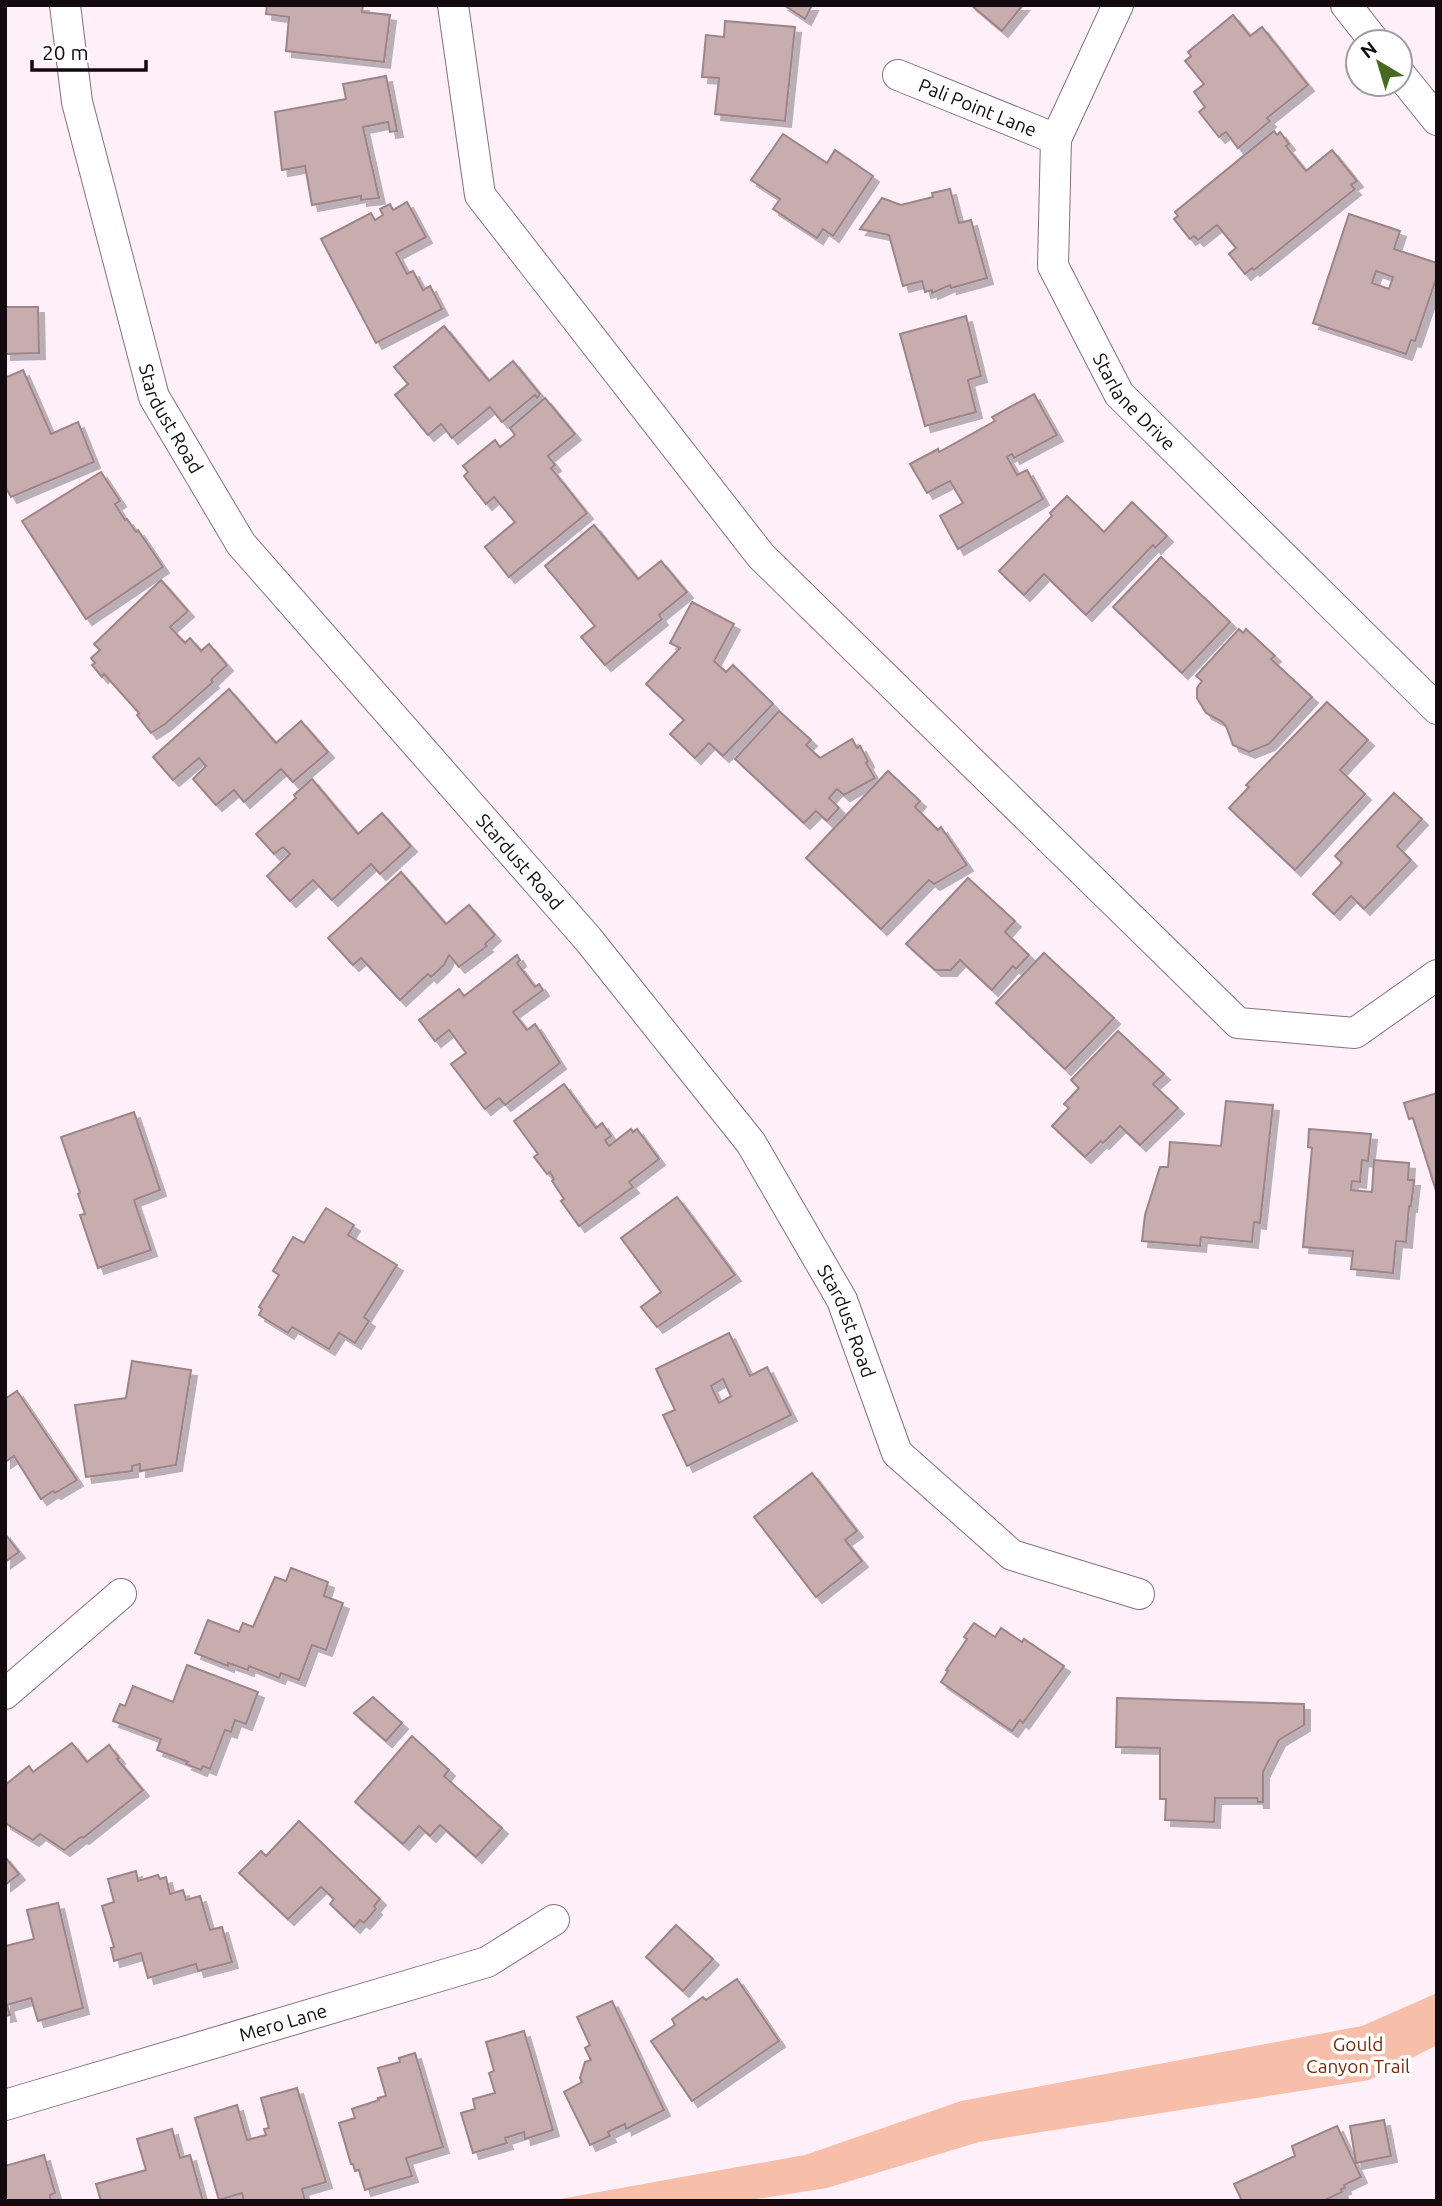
<svg xmlns="http://www.w3.org/2000/svg" width="1442" height="2206" font-family="Ubuntu,sans-serif">
	<style>
		.green { fill: #f7bfaa }
		.building { fill: #c8adaf; stroke: #9e8487; stroke-width: 2; fill-rule: evenodd; filter: url(#shadow) }
		.lines { fill: none; stroke-linecap: round; stroke-linejoin: round }
		.street-casing { stroke: #85717d; stroke-width: 32 }
		.street { stroke: #fff; stroke-width: 30 }
		.labels { text-anchor: middle; stroke-width: 7; stroke-linejoin: round; paint-order: stroke }
		.street-label { font-size: 19px; fill: #120a0f; stroke: #fff }
		.park-label { font-size: 19px; fill: #792b09; stroke: #fff }
	</style>
	<defs>
		<filter id="shadow"><feDropShadow dx="6" dy="6" stdDeviation="0" flood-color="#0004"/></filter>
	</defs>
	<rect width="100%" height="100%" fill="#feeff8"/>
	<!-- green -->
	<polygon class="green" points="1437,1993 1437,2045 1369,2080 979,2142 827,2188 744,2201 549,2201 805,2155 961,2101 1362,2026"/>
	<!-- building -->
	<g class="building">
		<polygon points="267,5 363,5 362,12 390,15 384,62 286,51 289,17 266,14"/>
		<polygon points="784,5 812,5 805,19"/>
		<polygon points="971,5 1023,5 1002,31"/>
		<polygon points="1233,15 1250,36 1262,27 1308,85 1267,118 1270,121 1238,148 1226,132 1219,137 1199,112 1205,107 1194,92 1204,84 1185,61 1191,56 1188,52"/>
		<polygon points="725,21 795,27 785,121 715,114 719,78 702,77 706,35 724,37"/>
		<polygon points="386,76 397,131 390,132 388,122 363,127 379,198 361,200 361,196 312,205 305,166 282,170 275,112 346,99 343,84"/>
		<polygon points="1274,131 1277,135 1280,132 1289,144 1286,146 1306,171 1332,150 1357,181 1351,185 1355,189 1254,270 1252,268 1245,274 1229,254 1236,248 1217,225 1198,240 1194,236 1190,239 1174,219 1178,216 1175,212"/>
		<polygon points="783,134 827,163 835,150 873,176 833,236 823,229 817,238 773,209 780,199 751,180"/>
		<polygon points="950,189 959,223 971,220 987,278 951,288 950,285 932,293 932,290 925,292 922,281 903,286 889,235 860,229 882,198 901,205 933,197 932,193"/>
		<polygon points="407,202 426,237 396,253 407,274 413,271 423,290 430,286 442,309 376,343 321,239 371,213 375,220 383,215 380,209 390,204 393,210"/>
		<path d="M1349 214 1400 231 1394 249 1437 263V276L1415 341 1411 340 1406 354 1313 323ZM1376 271 1393 277 1389 289 1372 283Z"/>
		<polygon points="5,307 38,307 39,353 5,354"/>
		<polygon points="966,316 981,376 968,380 976,412 925,426 900,334"/>
		<polygon points="444,326 489,381 513,361 540,394 537,398 535,395 502,422 490,407 452,438 441,424 428,435 395,395 408,384 394,367"/>
		<polygon points="23,370 51,434 78,422 94,462 11,497 5,486 5,378"/>
		<polygon points="1034,394 1057,435 1014,458 1012,454 1007,457 1017,475 1027,470 1043,499 958,549 940,516 963,503 950,481 927,493 910,464 938,449 939,452 995,421 992,417"/>
		<polygon points="545,398 575,434 548,456 555,465 551,468 587,513 509,577 485,547 515,522 494,497 486,504 464,476 468,472 463,466 495,440 500,447 515,435 510,428"/>
		<polygon points="101,472 120,501 115,504 125,520 127,519 136,532 138,530 163,567 86,619 22,521"/>
		<polygon points="1067,496 1104,532 1132,502 1167,536 1155,548 1153,545 1086,615 1044,574 1024,595 999,571 1052,516 1050,513"/>
		<polygon points="594,525 638,579 661,561 687,592 659,615 662,619 605,665 581,637 595,626 545,566"/>
		<polygon points="1161,557 1230,622 1182,673 1113,607"/>
		<polygon points="161,580 188,611 170,627 185,643 190,638 201,651 209,644 227,665 211,680 213,682 165,724 151,733 137,715 139,713 104,674 102,677 92,665 95,663 91,658 100,650 94,644"/>
		<polygon points="692,602 734,624 714,661 726,672 733,665 773,704 723,756 709,743 695,758 670,734 684,720 646,684 680,648 670,643"/>
		<polygon points="1239,629 1243,633 1246,629 1275,656 1271,659 1312,697 1269,744 1249,752 1233,745 1226,726 1221,721 1206,713 1197,698 1197,688 1202,681 1196,676"/>
		<polygon points="229,689 276,743 301,721 328,752 293,782 281,769 244,802 234,790 216,805 193,779 206,766 199,758 173,780 153,757"/>
		<polygon points="1327,702 1368,740 1340,770 1365,794 1295,870 1229,808 1249,787 1246,785"/>
		<polygon points="779,711 811,740 806,745 820,758 852,739 857,748 860,746 868,761 866,763 875,778 844,795 837,789 829,798 839,808 827,821 816,811 804,823 735,759"/>
		<polygon points="888,771 920,801 915,807 938,830 941,827 967,865 934,884 929,880 881,929 806,858"/>
		<polygon points="312,779 358,834 382,813 411,846 380,874 371,864 332,900 313,880 290,901 267,876 290,854 283,847 274,854 256,834 296,798 294,795"/>
		<polygon points="1394,793 1422,819 1397,846 1411,860 1364,909 1351,896 1334,914 1313,894 1342,863 1335,856"/>
		<polygon points="401,872 446,924 469,905 495,935 485,944 487,946 459,967 449,955 444,965 431,977 428,974 400,1000 361,958 353,965 328,938"/>
		<polygon points="968,878 1015,921 1005,932 1029,955 1016,969 1013,966 992,990 960,960 951,970 935,970 906,944"/>
		<polygon points="1044,953 1114,1018 1065,1069 996,1003"/>
		<polygon points="517,955 520,960 517,963 535,987 539,984 543,990 513,1012 527,1030 535,1024 560,1063 505,1105 499,1098 485,1109 451,1064 466,1053 449,1030 435,1041 419,1020 459,989 464,996"/>
		<polygon points="1118,1031 1164,1074 1153,1084 1178,1108 1140,1145 1120,1126 1103,1143 1101,1141 1085,1157 1052,1126 1069,1108 1064,1104 1079,1088 1071,1080"/>
		<polygon points="564,1084 596,1128 602,1123 611,1136 605,1140 609,1146 631,1129 633,1132 637,1129 659,1159 629,1182 633,1187 579,1226 561,1201 564,1199 552,1181 554,1179 550,1172 547,1174 534,1157 538,1154 514,1121"/>
		<polygon points="1437,1093 1437,1194 1413,1118 1409,1119 1404,1103"/>
		<polygon points="1226,1101 1273,1105 1260,1223 1254,1222 1252,1242 1201,1237 1200,1246 1142,1241 1145,1215 1160,1167 1168,1167 1170,1142 1221,1146"/>
		<polygon points="134,1112 160,1190 134,1200 151,1250 98,1268 80,1215 85,1214 78,1194 80,1193 61,1137"/>
		<polygon points="1309,1129 1371,1134 1368,1161 1362,1160 1360,1182 1352,1181 1351,1190 1372,1192 1374,1160 1409,1163 1408,1180 1414,1180 1411,1206 1409,1206 1406,1242 1396,1241 1393,1273 1351,1269 1353,1251 1303,1247 1312,1148 1308,1147"/>
		<polygon points="677,1197 735,1275 657,1327 641,1307 661,1292 621,1238"/>
		<polygon points="326,1208 354,1225 348,1235 397,1265 364,1317 369,1321 355,1343 339,1333 329,1349 292,1327 288,1333 259,1315 262,1309 259,1307 279,1275 273,1271 293,1237 304,1243"/>
		<path d="M729 1333 750 1376 767 1367 791 1415 687 1466 663 1415 675 1410 656 1369ZM723 1379 731 1396 719 1403 711 1386Z"/>
		<polygon points="132,1361 191,1370 176,1465 140,1471 140,1464 132,1466 132,1471 86,1477 75,1405 126,1398"/>
		<polygon points="17,1391 77,1480 55,1493 53,1491 41,1499 14,1456 5,1462 5,1399"/>
		<polygon points="812,1473 857,1531 845,1540 862,1561 816,1597 754,1517"/>
		<polygon points="5,1534 19,1552 5,1562"/>
		<polygon points="291,1568 328,1582 324,1596 343,1603 326,1650 312,1645 299,1680 281,1673 279,1678 249,1666 248,1670 228,1663 228,1666 195,1653 208,1620 239,1632 243,1623 253,1627 275,1577 286,1581"/>
		<polygon points="974,1623 995,1637 1001,1628 1022,1642 1024,1639 1064,1666 1023,1723 1020,1720 1012,1731 941,1682 948,1671 946,1670 967,1639 964,1637"/>
		<polygon points="187,1665 258,1692 246,1724 235,1720 231,1732 225,1730 210,1769 203,1766 201,1770 186,1764 188,1762 157,1750 161,1739 113,1721 120,1704 125,1706 133,1686 173,1702"/>
		<polygon points="373,1697 402,1723 386,1741 354,1713"/>
		<polygon points="1117,1698 1304,1704 1304,1725 1279,1740 1263,1772 1263,1802 1258,1802 1257,1798 1215,1798 1214,1822 1165,1820 1166,1799 1160,1799 1160,1748 1116,1747"/>
		<polygon points="412,1736 449,1770 444,1776 502,1828 476,1857 440,1825 430,1836 419,1826 403,1844 355,1802"/>
		<polygon points="72,1743 87,1762 109,1745 119,1758 117,1759 143,1790 83,1838 81,1837 64,1850 40,1834 33,1840 5,1823 5,1785 29,1766 33,1772"/>
		<polygon points="299,1821 380,1899 374,1906 376,1909 364,1923 360,1920 354,1927 330,1904 334,1899 321,1887 288,1919 239,1873 261,1851 266,1856"/>
		<polygon points="5,1857 19,1874 5,1885"/>
		<polygon points="136,1871 138,1881 158,1875 160,1879 166,1877 170,1894 183,1890 186,1900 200,1896 210,1930 222,1927 232,1962 198,1971 196,1964 148,1978 141,1953 114,1961 111,1948 114,1947 102,1906 114,1902 108,1879"/>
		<polygon points="58,1903 83,2008 38,2021 31,1998 7,2005 10,2015 5,2016 5,1946 34,1939 27,1910"/>
		<polygon points="676,1925 713,1959 683,1991 646,1957"/>
		<polygon points="737,1979 779,2041 692,2101 651,2041 675,2025 672,2019 703,1997 706,2000"/>
		<polygon points="612,2001 664,2110 626,2129 625,2124 608,2132 610,2136 590,2145 564,2092 582,2082 580,2078 585,2062 591,2060 585,2048 590,2045 577,2017"/>
		<polygon points="524,2031 553,2130 525,2139 524,2132 505,2138 507,2143 473,2153 461,2113 475,2109 473,2099 495,2093 489,2073 494,2071 486,2042"/>
		<polygon points="415,2053 443,2147 406,2158 412,2176 365,2190 359,2170 355,2171 353,2164 351,2164 339,2123 355,2118 352,2109 379,2100 378,2098 386,2096 378,2068 400,2062 399,2058"/>
		<polygon points="297,2088 326,2182 302,2189 305,2200 302,2201 244,2201 242,2193 219,2200 195,2118 237,2105 247,2140 266,2135 264,2129 269,2128 261,2098"/>
		<polygon points="1384,2120 1391,2156 1356,2163 1350,2126"/>
		<polygon points="1337,2126 1361,2177 1344,2185 1345,2188 1341,2189 1342,2192 1323,2201 1242,2201 1234,2184 1295,2156 1292,2146"/>
		<polygon points="172,2129 180,2158 190,2155 203,2201 101,2201 96,2184 146,2170 137,2139"/>
		<polygon points="44,2155 55,2193 50,2195 51,2201 5,2201 5,2166"/>
	</g>
	<g class="lines">
		<!-- street casing -->
		<g class="street-casing">
			<g id="street">
				<path id="s1" d="M65 5 77 102 154 397 241 544 588 939 751 1143 842 1300 897 1453 1012 1555 1139 1594"/>
				<polyline points="453,5 480,195 761,556 1238,1023 1355,1033 1437,975"/>
				<path id="s2" d="M1118 5 1056 139 1053 266 1119 394 1437 709"/>
				<polyline points="1346,5 1375,42"/>
				<polyline points="1400,74 1437,120"/>
				<path id="s3" d="M898 75 1056 139"/>
				<polyline points="5,1694 121,1594"/>
				<path id="s4" d="M5 2105 487 1962 554 1920"/>
			</g>
		</g>
		<!-- street -->
		<use href="#street" class="street"/>
	</g>
	<g class="labels">
		<!-- street labels -->
		<g class="street-label">
			<text dy="7" stroke="none"><textPath href="#s3" startOffset="86">Pali Point Lane</textPath></text>
			<text dy="7" stroke="none"><textPath href="#s2" startOffset="434">Starlane Drive</textPath></text>
			<text dy="7" stroke="none"><textPath href="#s1" startOffset="429">Stardust Road</textPath></text>
			<text dy="7" stroke="none"><textPath href="#s1" startOffset="996">Stardust Road</textPath></text>
			<text dy="7" stroke="none"><textPath href="#s1" startOffset="1563">Stardust Road</textPath></text>
			<text dy="7" stroke="none"><textPath href="#s4" startOffset="290">Mero Lane</textPath></text>
		</g>
		<!-- park labels -->
		<g class="park-label">
			<text x="1358" y="2051">Gould<tspan x="1358" dy="22">Canyon Trail</tspan></text>
		</g>
	</g>
	<!-- border -->
	<rect width="1442" height="2206" fill="none" stroke="#120a0f" stroke-width="14"/>
	<!-- north arrow -->
	<g transform="translate(1379 63) rotate(322)"><circle r="33" fill="#ffffff" stroke="#a09d9f" stroke-width="2"/>
	<path d="M0-5L12 26L0 18L-12 26Z" fill="#486920"/>
	<text y="-10" font-size="19" font-weight="bold" text-anchor="middle" fill="#120a0f">N</text>
	</g>
	<!-- scale -->
	<path d="M32 60v10h114v-10" fill="none" stroke="#120a0f" stroke-width="3.5"/>
	<text x="42" y="60" font-size="21" fill="#120a0f" stroke="#ffffff" stroke-width="5" paint-order="stroke">20 m</text>
</svg>
